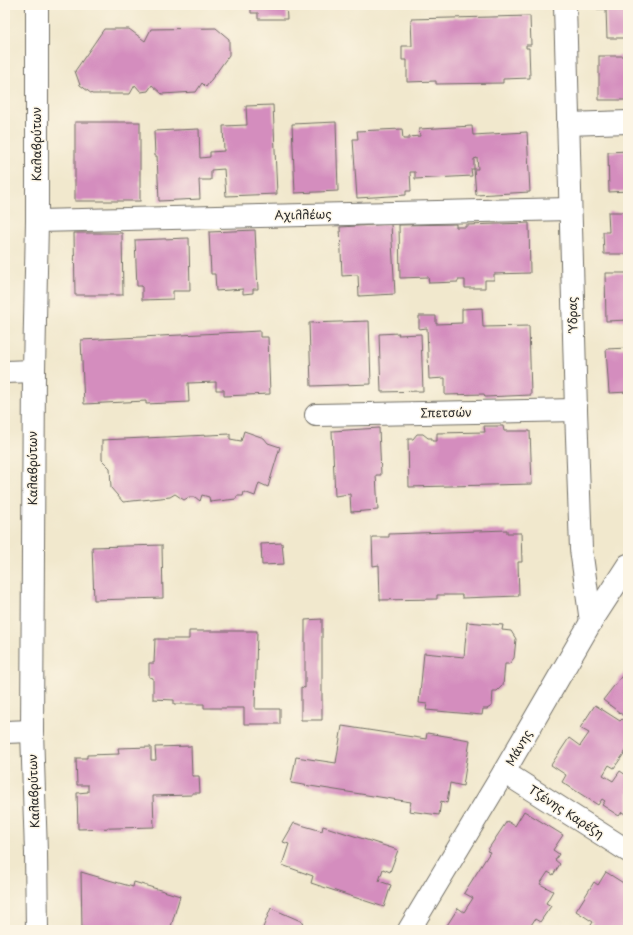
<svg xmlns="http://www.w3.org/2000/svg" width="633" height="935" font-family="'Playpen Sans',sans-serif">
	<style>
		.building { fill: #d48dbe; fill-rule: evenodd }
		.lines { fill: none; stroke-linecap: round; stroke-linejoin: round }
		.minor-casing { stroke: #706d64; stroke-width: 24 }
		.minor { stroke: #fff; stroke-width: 22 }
		.labels { text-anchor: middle; stroke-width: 3; stroke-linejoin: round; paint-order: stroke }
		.street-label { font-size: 12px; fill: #2b2b2b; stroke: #fcf5e5 }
	</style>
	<rect width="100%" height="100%" fill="#fcf5e5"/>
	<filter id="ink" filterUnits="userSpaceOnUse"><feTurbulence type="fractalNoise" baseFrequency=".025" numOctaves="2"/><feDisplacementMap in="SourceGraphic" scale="8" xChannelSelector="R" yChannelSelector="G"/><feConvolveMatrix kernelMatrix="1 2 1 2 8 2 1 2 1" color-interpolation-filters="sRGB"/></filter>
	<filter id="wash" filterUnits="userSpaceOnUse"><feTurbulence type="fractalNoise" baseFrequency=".012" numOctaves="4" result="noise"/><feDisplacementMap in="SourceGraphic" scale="16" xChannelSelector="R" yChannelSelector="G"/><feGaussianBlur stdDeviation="0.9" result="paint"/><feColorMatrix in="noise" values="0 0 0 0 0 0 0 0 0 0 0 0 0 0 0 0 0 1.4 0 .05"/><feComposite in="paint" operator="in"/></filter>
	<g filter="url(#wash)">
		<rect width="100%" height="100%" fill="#f1e8cd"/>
		<g id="blocks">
			<!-- building -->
			<g class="building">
				<polygon points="251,5 286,5 287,19 258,19 258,13 251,13"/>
				<polygon points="597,5 628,5 628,38 607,38 606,9 597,9"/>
				<polygon points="530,16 531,45 526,45 526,48 529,48 530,78 503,79 503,83 436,84 436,81 407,82 407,60 402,60 402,46 412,46 411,19"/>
				<polygon points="216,28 229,39 229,55 206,87 202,83 196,92 162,94 152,85 148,91 141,92 135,85 130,94 92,94 80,85 75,71 104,29 129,29 145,41 151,29"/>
				<rect x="599" y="56" width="29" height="44"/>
				<polygon points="273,105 277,194 226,196 224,169 211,170 211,180 199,180 200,199 159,201 157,156 155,156 154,131 199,129 200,158 210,157 210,152 224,151 223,126 247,125 246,106"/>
				<rect x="75" y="122" width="65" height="79"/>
				<polygon points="336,122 338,191 295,193 292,124"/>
				<path d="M472 126 473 135 527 132 530 192 476 195 474 169H471L472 176 415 179V172H410L411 191H406V195L357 198 353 139H358L357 131 402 129 403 139H409V137L420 136 419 129ZM477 158 478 169H474V159Z"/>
				<polygon points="628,151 628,191 609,192 608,152"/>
				<polygon points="608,212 628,212 628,254 604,254 603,232 609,232"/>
				<polygon points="529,223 530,273 494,274 494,280 485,280 485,288 465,288 465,280 458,280 458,282 429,283 428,277 400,278 399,225 456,224 456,227 466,227 466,225"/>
				<polygon points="391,224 395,294 359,296 358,275 342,276 340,227"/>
				<polygon points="255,230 258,289 253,289 253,293 243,294 243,289 216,291 215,274 211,274 209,232"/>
				<polygon points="74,233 122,233 123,295 75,295"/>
				<polygon points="189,238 190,291 173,291 173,299 142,300 142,286 137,286 135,240"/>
				<polygon points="605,273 628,273 628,320 606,321"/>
				<polygon points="482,308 483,327 529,326 531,395 485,397 484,394 445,395 445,378 429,379 427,328 419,329 419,316 436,316 436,324 462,323 462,309"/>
				<polygon points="369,321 371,384 311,386 309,323"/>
				<polygon points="260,331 260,337 268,337 270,394 224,396 224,390 216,390 216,382 188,383 189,402 146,404 146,401 84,404 81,340"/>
				<polygon points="399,333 398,335 421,334 423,391 381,392 379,334"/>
				<polygon points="628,348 628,392 609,393 606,349"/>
				<polygon points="484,426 503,426 504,431 530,431 532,484 409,487 408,439 413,439 417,434 423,434 428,438 432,438 432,441 437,441 437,433 485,432"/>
				<polygon points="379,428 381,475 376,475 378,510 351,512 350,494 335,496 332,431"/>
				<polygon points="244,431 264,438 268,443 280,447 268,487 259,483 255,496 244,492 243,496 237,496 236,499 210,502 209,497 202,495 200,501 195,497 189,497 184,500 175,494 170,497 123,502 111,488 110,468 102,460 102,440 230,434 230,439 241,441"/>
				<polygon points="507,530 507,533 521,533 522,562 518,562 519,596 462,598 462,595 437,595 437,599 380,600 379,565 373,566 372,537 389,537 389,534"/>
				<polygon points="282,543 284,564 262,565 261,544"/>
				<polygon points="162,545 163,598 94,600 92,547"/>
				<polygon points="322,619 322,720 301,720 301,687 305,688 305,620"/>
				<polygon points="467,622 503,625 502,630 511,631 516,639 514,658 509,664 505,664 503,685 497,691 493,691 492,706 487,709 483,709 482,715 426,710 427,704 419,703 424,653 464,657"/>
				<polygon points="189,631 257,631 255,709 280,709 280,724 244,724 244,708 204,708 204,704 174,704 174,700 153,699 153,678 149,677 149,663 154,663 155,639 189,639"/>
				<polygon points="628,668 628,719 603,700"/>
				<polygon points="595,705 620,721 622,719 628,723 628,748 614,768 609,765 603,775 613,781 620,771 626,775 628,772 628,810 625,814 622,812 619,816 602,805 605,801 602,799 598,805 562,782 566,775 551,765 569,738 580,746 589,733 580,728"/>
				<polygon points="342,726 426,739 427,733 470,740 463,786 450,783 447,803 441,801 439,815 409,811 411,802 291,783 296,757 336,763"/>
				<polygon points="191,746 192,776 199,776 200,793 192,793 192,795 153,796 154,827 78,829 77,793 88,792 88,785 77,785 76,758 87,758 87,755 119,754 118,748 151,747 151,760 156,760 155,747"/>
				<polygon points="524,811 563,835 553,850 559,854 555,860 560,864 553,875 548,872 540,884 553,891 546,903 551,906 540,922 535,919 528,930 520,930 515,927 513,930 444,930 458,908 464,912 473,898 464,893 490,852 487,851 507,821 515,826"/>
				<polygon points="294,823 322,831 323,826 398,850 390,872 383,869 379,881 391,885 384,907 311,883 313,876 282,865 289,844 283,842"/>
				<polygon points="81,872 133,887 134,882 180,896 170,930 82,930"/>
				<polygon points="606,872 628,886 628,930 588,930 593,922 576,911 594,882 598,885"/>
				<polygon points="271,908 303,922 301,927 307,930 262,930"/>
			</g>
		</g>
	</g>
	<g filter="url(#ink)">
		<use href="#blocks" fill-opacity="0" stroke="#706d64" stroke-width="1"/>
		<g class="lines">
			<!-- minor casing -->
			<g class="minor-casing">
				<g id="minor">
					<polyline points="565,5 576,410 581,549 591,622"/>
					<polyline points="568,124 628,122"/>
					<polyline points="37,221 570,209"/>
					<polyline points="5,372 34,371"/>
					<polyline points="316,415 576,410"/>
					<polyline points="5,732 32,731"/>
					<polyline points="504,772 628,851"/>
					<polyline points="37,930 36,853 32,731 34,371 37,221 37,5"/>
					<polyline points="409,930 504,772 591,622 628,565"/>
				</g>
			</g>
			<!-- minor -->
			<use href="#minor" class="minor"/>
		</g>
	</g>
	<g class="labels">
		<!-- street labels -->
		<g class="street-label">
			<text transform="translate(37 144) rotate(-90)" y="4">Καλαβρύτων</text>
			<text transform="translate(303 215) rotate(-1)" y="4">Αχιλλέως</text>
			<text transform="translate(573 314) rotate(-92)" y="4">Ύδρας</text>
			<text transform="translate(446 413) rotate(-1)" y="4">Σπετσών</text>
			<text transform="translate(33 468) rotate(-90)" y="4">Καλαβρύτων</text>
			<text transform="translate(519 748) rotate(-60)" y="4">Μάνης</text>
			<text transform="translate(34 791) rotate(-92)" y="4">Καλαβρύτων</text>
			<text transform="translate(566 812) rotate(33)" y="4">Τζένης Καρέζη</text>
		</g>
	</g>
	<!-- margin -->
	<rect width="633" height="935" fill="none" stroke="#fcf5e5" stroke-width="20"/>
</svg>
